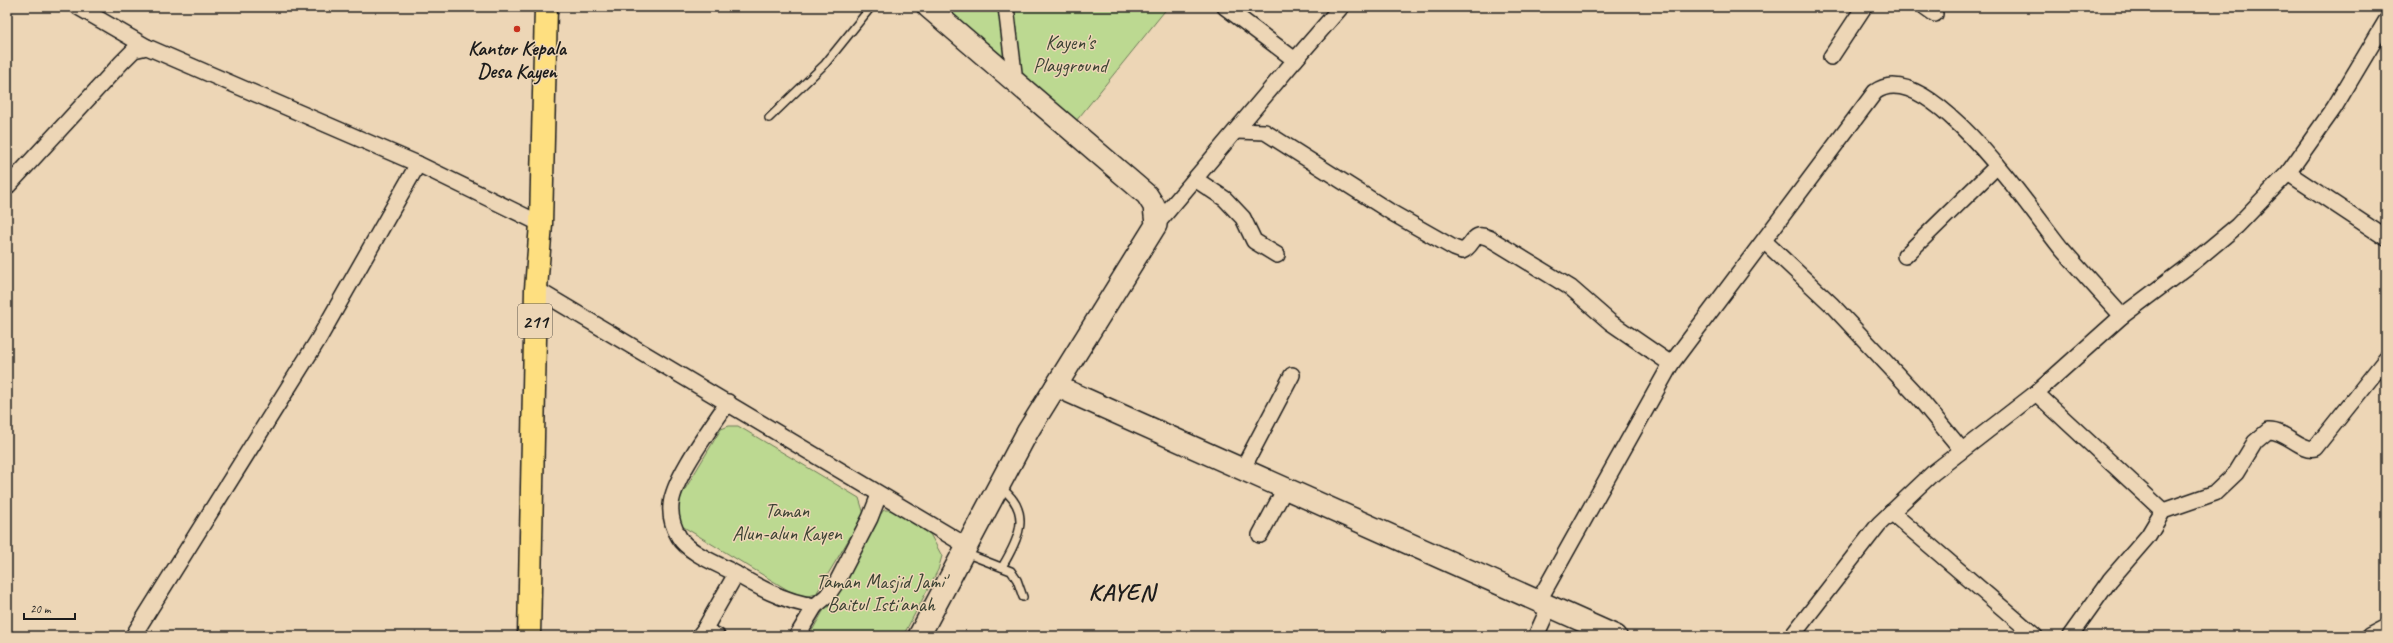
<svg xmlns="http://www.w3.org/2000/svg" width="2393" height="643" font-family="Caveat,sans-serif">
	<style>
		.green { fill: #bcd991; stroke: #6c7a56 }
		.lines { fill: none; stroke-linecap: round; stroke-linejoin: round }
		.lane-casing { stroke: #1c1c1c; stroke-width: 10 }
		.street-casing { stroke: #1c1c1c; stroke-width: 18 }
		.secondary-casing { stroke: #1c1c1c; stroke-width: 24 }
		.primary-casing { stroke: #1c1c1c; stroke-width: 25 }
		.lane { stroke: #edd6b6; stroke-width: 7 }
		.street { stroke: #edd6b6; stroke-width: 15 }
		.secondary { stroke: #edd6b6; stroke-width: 21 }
		.primary { stroke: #fedf80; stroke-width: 22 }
		.poi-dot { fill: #c8321e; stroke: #edd6b6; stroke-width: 1.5 }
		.labels { text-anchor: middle; stroke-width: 3; stroke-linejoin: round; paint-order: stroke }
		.shield { fill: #edd6b6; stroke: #5b544a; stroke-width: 1 }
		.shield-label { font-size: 19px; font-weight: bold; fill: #1c1c1c }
		.park-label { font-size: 20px; fill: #3c4233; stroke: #edd6b6 }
		.poi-label { font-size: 20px; font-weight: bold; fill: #1c1c1c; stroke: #edd6b6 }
		.district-label { font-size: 24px; font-weight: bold; letter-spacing: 1px; fill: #1c1c1c; stroke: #edd6b6 }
	</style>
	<rect width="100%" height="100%" fill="#edd6b6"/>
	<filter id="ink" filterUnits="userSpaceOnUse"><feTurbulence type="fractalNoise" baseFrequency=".025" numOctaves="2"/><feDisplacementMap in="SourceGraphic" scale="8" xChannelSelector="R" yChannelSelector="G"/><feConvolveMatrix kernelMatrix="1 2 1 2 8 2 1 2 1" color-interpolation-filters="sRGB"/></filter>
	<g filter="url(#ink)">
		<!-- green -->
		<g class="green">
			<polygon points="944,7 1168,7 1076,121"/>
			<polygon points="729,426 738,426 859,498 864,514 816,594 801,598 677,523 675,506 721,429"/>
			<polygon points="884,510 892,510 930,534 942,556 938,570 903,636 809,636 873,523"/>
		</g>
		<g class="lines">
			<!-- lane casing -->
			<g class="lane-casing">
				<g id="lane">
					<polyline points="769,118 825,64 871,7"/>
					<path d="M1000 487C1033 511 1019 539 1002 567"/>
					<polyline points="965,553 1011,571 1017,580 1023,597"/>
				</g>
			</g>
			<!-- street casing -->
			<g class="street-casing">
				<g id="street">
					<polyline points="78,7 147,47"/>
					<polyline points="1006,7 1015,81"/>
					<polyline points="1925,7 1935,14"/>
					<polyline points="1831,57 1864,7"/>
					<polyline points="1295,60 1341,7"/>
					<path d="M1236 131 1265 132 1394 214 1454 248 1462 251C1475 246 1471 230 1489 238L1571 288 1610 322 1671 364 1538 602"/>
					<polyline points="2288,173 2386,238"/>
					<polyline points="1195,179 1225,199 1243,218 1254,241 1277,255"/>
					<polyline points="7,187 122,62 134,50 147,47 418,164 541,224"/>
					<polyline points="1156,225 1295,60 1225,7"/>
					<polyline points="1764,241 1831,304 1919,398 1961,449"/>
					<polyline points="1905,256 1997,166"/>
					<polyline points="536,289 967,546"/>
					<path d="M1671 364 1875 92C1927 53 2033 214 2061 248 2081 271 2102 294 2122 316"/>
					<polyline points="2036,393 2163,511"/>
					<path d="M728 402C713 425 673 478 671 505 670 516 673 527 679 537 688 552 713 562 729 570 756 586 784 602 815 606L827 596 838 580 870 518 879 495"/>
					<polyline points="1243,468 1292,375"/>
					<polyline points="1891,512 2035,636"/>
					<polyline points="1260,535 1286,487"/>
					<polyline points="704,630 736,574"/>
					<polyline points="133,636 318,340 418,164"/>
					<polyline points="699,636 704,630 717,636"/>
					<polyline points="797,636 815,606"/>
					<polyline points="1536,636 1549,607"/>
					<polyline points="1792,636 1879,524 1933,473 2036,393 2122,316 2195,261 2237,226 2288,173 2334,108 2386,21"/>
					<path d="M2070 636 2110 580 2148 536 2163 511 2215 493 2236 473 2255 442 2268 431C2286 430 2301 452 2315 448L2386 359"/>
					<polyline points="2369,636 2386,627"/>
				</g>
			</g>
			<!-- secondary casing -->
			<g class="secondary-casing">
				<g id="secondary">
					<polyline points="1056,386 1616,636"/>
					<polyline points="919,636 1028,431 1156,225 1154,206 1147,195 928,7"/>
				</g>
			</g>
			<!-- primary casing -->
			<g class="primary-casing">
				<polyline id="primary" points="529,636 536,289 541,224 546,7"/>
			</g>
			<!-- lane -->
			<use href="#lane" class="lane"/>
			<!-- street -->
			<use href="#street" class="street"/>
			<!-- secondary -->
			<use href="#secondary" class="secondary"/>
			<!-- primary -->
			<use href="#primary" class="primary"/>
		</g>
	</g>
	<!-- markers -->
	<circle class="poi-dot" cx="517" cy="29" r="4"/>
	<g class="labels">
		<!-- shield labels -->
		<rect class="shield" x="518" y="304" width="34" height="34" rx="3"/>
		<g class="shield-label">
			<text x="535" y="328">211</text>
		</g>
		<!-- park labels -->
		<g class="park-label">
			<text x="1070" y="49">Kayen's<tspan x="1070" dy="23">Playground</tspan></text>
			<text x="787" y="517">Taman<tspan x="787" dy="23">Alun-alun Kayen</tspan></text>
			<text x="881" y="588">Taman Masjid Jami'<tspan x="881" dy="23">Baitul Isti'anah</tspan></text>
		</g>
		<!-- poi labels -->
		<g class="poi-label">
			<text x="517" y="55">Kantor Kepala<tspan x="517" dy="23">Desa Kayen</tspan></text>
		</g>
		<!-- district labels -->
		<g class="district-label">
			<text x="1122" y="600">KAYEN</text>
		</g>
	</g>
	<!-- margin -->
	<rect width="2393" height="643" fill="none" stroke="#edd6b6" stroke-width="24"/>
	<rect x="12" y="12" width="2369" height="619" fill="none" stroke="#1c1c1c" stroke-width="1.5" filter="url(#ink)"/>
	<!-- scale -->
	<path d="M24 613v6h51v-6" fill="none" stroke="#1c1c1c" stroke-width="2"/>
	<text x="30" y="613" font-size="12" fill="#1c1c1c" stroke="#edd6b6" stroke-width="3" paint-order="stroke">20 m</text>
</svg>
